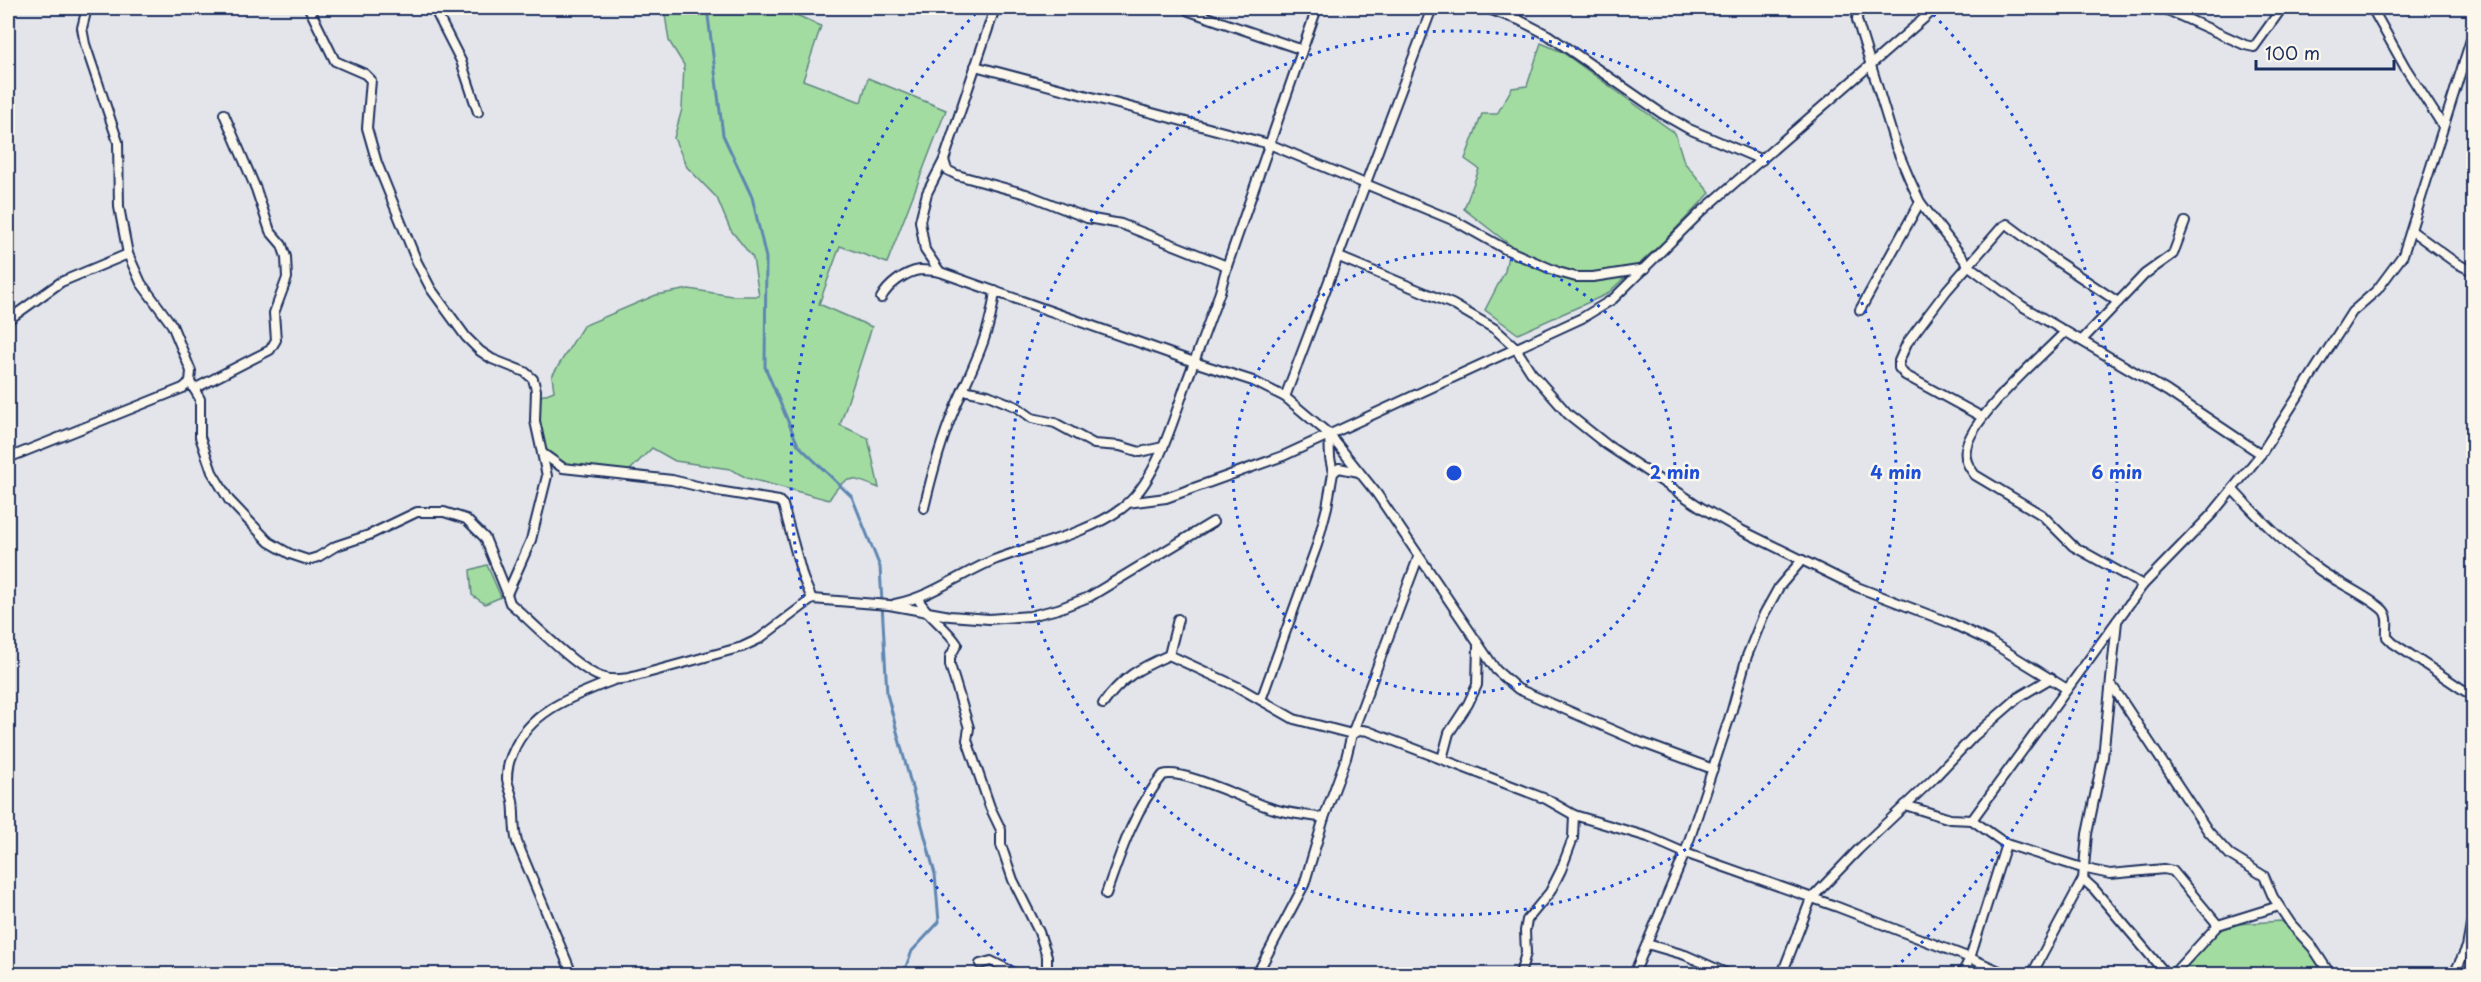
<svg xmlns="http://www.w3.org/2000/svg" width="2481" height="982" font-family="'Playpen Sans',sans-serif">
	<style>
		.green { fill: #a3dca1; stroke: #5f8680; stroke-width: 1.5 }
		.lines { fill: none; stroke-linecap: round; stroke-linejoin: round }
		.stream { stroke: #5f86b1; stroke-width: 3 }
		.minor-casing { stroke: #1b2f5e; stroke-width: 12 }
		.minor { stroke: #fbf7ec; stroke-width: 8 }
		.ring { fill: none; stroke: #1d4ed8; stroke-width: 3; stroke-dasharray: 3 6 }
		.centre { fill: #1d4ed8; stroke: #fbf7ec; stroke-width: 3 }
		.ring-label { font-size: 18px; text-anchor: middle; font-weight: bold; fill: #1d4ed8; stroke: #fbf7ec; stroke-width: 5; stroke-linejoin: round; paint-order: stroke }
	</style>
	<rect width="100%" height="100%" fill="#e3e5eb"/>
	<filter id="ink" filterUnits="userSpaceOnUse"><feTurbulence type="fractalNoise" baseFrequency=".0167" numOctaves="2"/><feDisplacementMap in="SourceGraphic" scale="12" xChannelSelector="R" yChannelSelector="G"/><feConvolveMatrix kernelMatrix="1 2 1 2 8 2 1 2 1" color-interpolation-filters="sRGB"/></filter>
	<g filter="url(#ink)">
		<!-- green -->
		<g class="green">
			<path d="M664 8H781L821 26 803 80 861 102 868 78 946 110 887 263 840 246 819 304 872 327 840 425 868 438 879 488C851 477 845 473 829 500L747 478 730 469 675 461 652 448 627 473 560 468 546 456 538 412 541 396 554 391 552 376 583 326 656 295 689 289 732 296H759L753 258 730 229 717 198 687 167 674 138 682 109 684 65 669 41Z"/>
			<polygon points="1541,43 1562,52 1675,133 1684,162 1710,193 1663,242 1607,294 1518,334 1485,310 1505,271 1510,245 1464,209 1479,169 1465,159 1482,114 1497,114 1512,88 1527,86"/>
			<polygon points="487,565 501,597 485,604 472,595 470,570"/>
			<path d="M2281 921C2301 935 2314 955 2326 974H2178L2217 931 2237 924Z"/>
		</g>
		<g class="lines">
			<!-- stream -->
			<polyline class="stream" points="707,8 723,135 752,197 766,258 765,367 798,445 852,497 880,567 887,694 935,874 939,922 912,951 903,974"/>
			<!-- minor casing -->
			<g class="minor-casing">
				<g id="minor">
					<path d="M309 8 335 61 365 74 371 80 367 128 377 163 417 262 431 289 466 337 480 351 492 359 525 372 533 379 536 390 535 421 547 476 531 540 507 594 510 603C532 622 577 669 601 677 611 681 620 679 629 678L742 647 759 639 812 599 889 605 950 616 989 619 1030 616 1058 609 1089 597 1213 522"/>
					<polyline points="434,8 461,61 478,112"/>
					<polyline points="995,8 944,160 927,193 920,221 925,250 940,272 1194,362 1253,381 1285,397 1329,434 1377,494 1496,670 1518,689 1640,742 1713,769"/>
					<polyline points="1486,8 1519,20 1548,35 1661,113 1689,129 1762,160"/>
					<polyline points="1858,8 1857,20 1896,147 1909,178 1920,202 1969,266 2022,306 2167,391 2261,454"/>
					<polyline points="2163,8 2245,45 2254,47 2282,8"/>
					<polyline points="2372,8 2405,67 2443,126"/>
					<polyline points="1189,11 1300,49"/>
					<polyline points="975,66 1269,144 1455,221 1505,249 1558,272 1576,277 1593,277 1645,269"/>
					<polyline points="944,160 947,170 957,175 1026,194 1087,218 1121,224 1227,266"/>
					<polyline points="2412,231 2456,263 2474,272"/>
					<polyline points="1339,257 1452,304 1495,329 1515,347 1531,372 1568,414 1607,445 1702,508 1739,529 1857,587 1953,624 1989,641 2067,689"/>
					<path d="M881 298C888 285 905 272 920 270 926 270 934 271 940 272"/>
					<polyline points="1860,310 1920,202"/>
					<polyline points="8,320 61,282 128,254"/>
					<path d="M2065 332C2041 357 1971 417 1966 449 1964 460 1969 467 1975 475L2042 515 2073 546 2143 585"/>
					<polyline points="2082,340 2145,274 2173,254 2185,222"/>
					<polyline points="190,382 200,399 200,437 212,472 229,500 269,542 290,554 308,560 318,557 336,546 369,535 417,512 444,512 466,519 485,538 507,593"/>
					<polyline points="194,389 270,350 276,340 274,313 287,278 286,257 282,245 270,231 256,189 224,114"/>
					<polyline points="963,390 988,395 1017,407 1032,418 1055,423 1094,444 1120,446 1140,452 1163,447"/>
					<polyline points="1285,397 1432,8"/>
					<polyline points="1982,417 1905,375 1899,368 1899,361 1907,343 1947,290 2002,227 2007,224 2055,260 2118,302"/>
					<polyline points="542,453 563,468 672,480 718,491 779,501 783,505 803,578 812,599"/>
					<polyline points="8,458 183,388 190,382 191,371 172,325 141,283 128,254 119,207 118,142 85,44 82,28 87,8"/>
					<polyline points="1333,473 1339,468 1359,472"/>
					<path d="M2233 490C2261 520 2287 547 2321 571 2337 582 2371 598 2383 610 2390 617 2386 628 2387 637L2393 643 2474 697"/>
					<polyline points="1127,503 1166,498 1283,456 1582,318 1613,299 1701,212 1936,8"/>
					<path d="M924 508C932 474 941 441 954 410 972 368 990 337 995 291"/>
					<path d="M918 599C929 618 946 627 957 644L950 657V665L969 728 967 740 990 807 1001 830V845L1013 880 1039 932 1047 956V974"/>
					<path d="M895 604C931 597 960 574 994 560 1036 544 1084 535 1121 509 1156 484 1173 420 1187 381 1198 351 1209 322 1220 292L1227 266 1317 8"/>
					<polyline points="1169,655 1238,687 1294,719 1352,734 1362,730 1368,731 1546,799 1574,815 1648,837 1685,853 1835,906 1970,958 2006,974"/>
					<polyline points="2111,684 2208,831 2230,855 2264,876 2273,897 2291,924 2313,948 2330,974"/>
					<polyline points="1261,700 1317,545 1327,507 1333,473 1330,458 1329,434"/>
					<path d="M1103 704C1122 677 1140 668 1169 655L1178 619"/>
					<polyline points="1442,759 1449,733 1468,704 1477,685 1478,646"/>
					<polyline points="1905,805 1950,819 1972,820 2006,844 2082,868 2110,874 2164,869 2173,871 2218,925"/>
					<polyline points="1972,820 2143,585 2212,514 2261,454 2352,312 2377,290 2403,255 2474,30"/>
					<polyline points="2083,879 2094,889 2166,974"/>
					<path d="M1106 894C1120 854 1135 808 1163 775 1183 768 1249 802 1274 809 1290 814 1308 815 1324 818"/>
					<polyline points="1647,944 1685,955 1728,974"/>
					<polyline points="980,964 991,961 1017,974"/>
					<path d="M572 974 517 842C513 828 515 815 513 801 512 794 508 786 507 779 507 770 509 760 513 752 530 710 574 696 614 680"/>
					<polyline points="1257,974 1304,885 1324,818 1346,758 1352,734 1418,558"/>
					<polyline points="1520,974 1526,953 1525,931 1527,920 1550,892 1561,870 1573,838 1574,815"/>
					<polyline points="1634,974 1685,853 1732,710 1747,656 1764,614 1779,587 1802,560"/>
					<polyline points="1782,974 1811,899 1858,850 1933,779 1973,737 2019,697 2051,678"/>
					<polyline points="1962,974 1970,958 2006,844"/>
					<polyline points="2032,974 2083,879 2087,834 2103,757 2117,621"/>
					<polyline points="2173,974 2218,925 2279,906"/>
					<polyline points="2454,974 2467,947 2474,909"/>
				</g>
			</g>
			<!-- minor -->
			<use href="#minor" class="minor"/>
		</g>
	</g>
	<!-- distance rings -->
	<g class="ring">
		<circle cx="1454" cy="473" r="221"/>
		<circle cx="1454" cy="473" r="442"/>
		<path d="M1019 973A663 663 0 0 1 981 8M1927 8A663 663 0 0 1 1889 973"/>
	</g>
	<circle cx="1454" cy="473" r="9" class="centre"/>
	<g class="ring-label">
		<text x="1675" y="479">2 min</text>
		<text x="1896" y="479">4 min</text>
		<text x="2117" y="479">6 min</text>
	</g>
	<!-- margin -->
	<rect width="2481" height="982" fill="none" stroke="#fbf7ec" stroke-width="30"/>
	<rect x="15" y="15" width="2451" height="952" fill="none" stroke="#1b2f5e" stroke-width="2" filter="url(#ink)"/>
	<!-- scale -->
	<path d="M2256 60v9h138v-9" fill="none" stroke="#1b2f5e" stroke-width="3"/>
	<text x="2265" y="60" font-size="18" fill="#1b2f5e" stroke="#fbf7ec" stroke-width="4.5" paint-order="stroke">100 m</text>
</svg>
